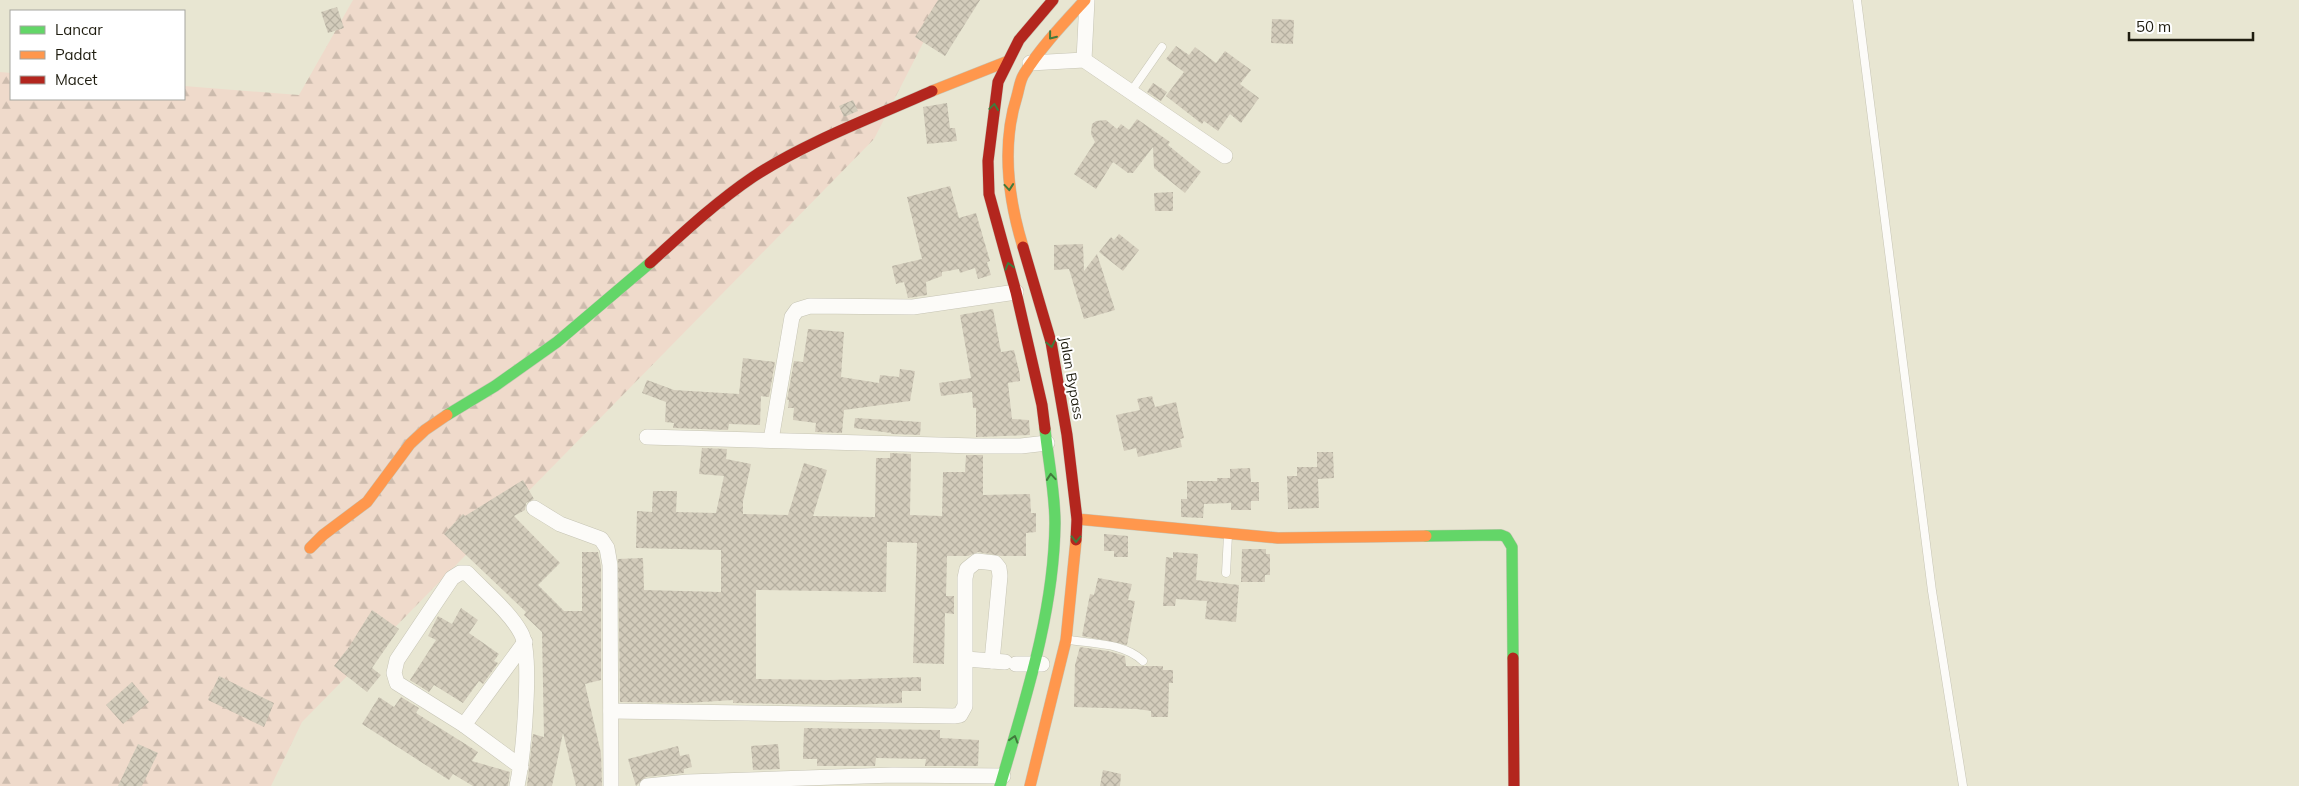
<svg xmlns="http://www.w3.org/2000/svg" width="2299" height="786" font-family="Mulish,sans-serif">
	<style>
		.forest { fill: url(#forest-firs) }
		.building { fill: url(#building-cross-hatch) }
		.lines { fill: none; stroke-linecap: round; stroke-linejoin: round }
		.lane-casing { stroke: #c6c4b4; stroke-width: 9 }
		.street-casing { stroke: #c6c4b4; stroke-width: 16 }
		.fast-casing { stroke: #c6c4b4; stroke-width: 12 }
		.slow-casing { stroke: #c6c4b4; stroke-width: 12 }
		.jam-casing { stroke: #c6c4b4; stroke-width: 12 }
		.lane { stroke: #fcfbf8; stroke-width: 8 }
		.street { stroke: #fcfbf8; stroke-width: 15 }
		.fast { stroke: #63d668; stroke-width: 11 }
		.slow { stroke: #ff974d; stroke-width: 11 }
		.jam { stroke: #b3261e; stroke-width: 11 }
		.oneway { stroke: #417a3c }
		.labels { text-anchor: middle; stroke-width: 4; stroke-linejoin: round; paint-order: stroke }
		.street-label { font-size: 14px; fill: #1f1d10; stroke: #fff }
	</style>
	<defs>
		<pattern id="forest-firs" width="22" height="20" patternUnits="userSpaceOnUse" patternTransform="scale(1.25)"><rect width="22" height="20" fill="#efdacb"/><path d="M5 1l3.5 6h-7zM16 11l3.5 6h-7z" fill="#ccbbad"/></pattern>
		<pattern id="building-cross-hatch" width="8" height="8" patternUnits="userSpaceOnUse" patternTransform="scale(1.25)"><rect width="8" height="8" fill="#d3ccbb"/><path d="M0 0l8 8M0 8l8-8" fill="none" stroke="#b5afa0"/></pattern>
	</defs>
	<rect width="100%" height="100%" fill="#e8e6d2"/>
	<!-- forest -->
	<polygon class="forest" points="353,0 945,0 874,139 302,722 271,786 0,786 0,72 11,73 11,99 184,99 184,86 299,95"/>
	<!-- building -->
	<g class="building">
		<polygon points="938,0 980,0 945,56 915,37"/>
		<polygon points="337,7 344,28 328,33 321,12"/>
		<polygon points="1272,19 1294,20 1293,44 1271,43"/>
		<polygon points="1176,46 1189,55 1195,47 1216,63 1225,51 1251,70 1240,84 1259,98 1241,123 1230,114 1218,131 1204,121 1202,124 1166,96 1184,72 1166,59"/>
		<polygon points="1153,83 1167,92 1161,101 1147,92"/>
		<polygon points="853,100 858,111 844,117 839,106"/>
		<polygon points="947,103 950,128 955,128 957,141 927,144 923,107"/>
		<polygon points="1137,119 1170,142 1168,145 1201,172 1185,193 1154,168 1153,147 1133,173 1128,173 1113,162 1096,189 1074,174 1095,142 1091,134 1092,124 1096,121 1106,120 1117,129 1121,124 1129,130"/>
		<polygon points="950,186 959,218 976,213 990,261 987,262 991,275 978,279 975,268 960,273 959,269 942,272 942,276 926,282 927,295 908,298 904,282 896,284 892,266 922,259 907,197"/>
		<polygon points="1173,192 1173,211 1155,211 1154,193"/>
		<polygon points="1119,234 1139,250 1123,271 1099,252 1111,237 1114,240"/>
		<polygon points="1083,244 1084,271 1097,254 1115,310 1084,319 1069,269 1054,270 1054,245"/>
		<polygon points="993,309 1001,352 1014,350 1020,375 1020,381 1008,383 1012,419 1029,420 1030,435 976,437 976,408 973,408 972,392 941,396 939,383 971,378 960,315"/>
		<polygon points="808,329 844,332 841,377 879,383 880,375 899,377 900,369 915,371 910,401 844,410 842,433 815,432 816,423 793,420 794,408 788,408 789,400 787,400 794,361 803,362"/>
		<polygon points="743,358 775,362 769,397 761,396 760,425 729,424 728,430 673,428 674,423 665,422 666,402 642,393 647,380 674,390 739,394"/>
		<polygon points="1152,396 1155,407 1176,402 1184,438 1180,439 1182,447 1138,457 1136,448 1124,451 1116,415 1140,410 1137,399"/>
		<polygon points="855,418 921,422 920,435 891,434 891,433 854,428"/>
		<polygon points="702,448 727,449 726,459 751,464 743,501 743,514 788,515 804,463 827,470 813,516 875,517 876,458 890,458 890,453 911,454 910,515 942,516 943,472 965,472 966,455 983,455 983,495 1030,494 1031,513 1036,513 1036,532 1026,533 1026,556 1001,556 978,552 968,556 947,556 946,596 954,596 954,614 945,613 944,664 913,663 917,543 887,542 886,592 756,590 756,679 829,680 921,677 921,691 902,691 902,703 847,705 733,703 733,700 687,703 620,702 618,559 643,558 644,590 721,592 721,550 636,548 637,511 652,512 653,491 677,491 676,512 716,513 724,476 699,474"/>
		<polygon points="1317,452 1333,452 1334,478 1318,479 1319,508 1288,509 1287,476 1297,476 1297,467 1317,467"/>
		<polygon points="1250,468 1251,482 1259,482 1259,501 1251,501 1251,510 1231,510 1231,503 1204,504 1203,518 1181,517 1181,499 1187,499 1187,481 1217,481 1217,478 1230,478 1230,469"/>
		<polygon points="523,480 534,499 526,503 525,510 514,516 560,563 538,585 564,611 582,611 582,552 598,552 601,566 601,680 585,684 601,753 602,786 576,786 563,733 552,786 527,786 533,734 544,737 542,632 524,615 526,612 444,534 463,514 465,516"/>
		<polygon points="1104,534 1128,536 1128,557 1114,557 1114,551 1104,551"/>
		<polygon points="1242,549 1266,549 1266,554 1270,554 1270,575 1265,575 1265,582 1241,582"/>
		<polygon points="1173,552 1198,554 1196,580 1239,585 1236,622 1205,619 1207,601 1176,599 1175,606 1163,606 1166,557 1173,558"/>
		<polygon points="1098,578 1132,584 1128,600 1135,601 1127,645 1082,636 1090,594 1094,595"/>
		<polygon points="461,608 478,620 469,633 499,654 494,661 498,663 483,684 479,681 463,703 434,685 429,692 410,680 436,640 428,636 438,616 452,624"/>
		<polygon points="372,610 399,629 372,668 381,675 367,692 334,666 349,647"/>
		<polygon points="1080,647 1108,651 1125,656 1126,666 1163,666 1163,670 1173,670 1173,683 1169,683 1168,717 1151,717 1151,711 1137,709 1074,707 1075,665"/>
		<polygon points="219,676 274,703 264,727 208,700"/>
		<polygon points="132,682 149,702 123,724 106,705"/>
		<polygon points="379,697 394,707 401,697 419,708 416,713 478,752 472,761 510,772 508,786 473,786 453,774 449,780 362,724"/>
		<polygon points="804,728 940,730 940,738 979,740 978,766 925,766 926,759 876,758 875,766 817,766 817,759 803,759"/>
		<polygon points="138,744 158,753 142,786 118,786"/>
		<polygon points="778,744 780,769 753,770 751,746"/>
		<polygon points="678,746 680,756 689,754 692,767 684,769 684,773 646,777 636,786 628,759"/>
		<polygon points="1103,770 1121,774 1120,786 1100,786"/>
	</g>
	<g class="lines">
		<!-- lane casing -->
		<g class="lane-casing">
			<g id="lane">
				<polyline points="1857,0 1932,591 1963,786"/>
				<polyline points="1130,93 1162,47"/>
				<polyline points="1226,573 1228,535"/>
				<path d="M1070 640C1095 644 1124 643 1143 661"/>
			</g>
		</g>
		<!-- street casing -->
		<g class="street-casing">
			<g id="street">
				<polyline points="1084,60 1087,0"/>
				<polyline points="1030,63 1084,60 1225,156"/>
				<polyline points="647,437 976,446 1021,446 1047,443"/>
				<polyline points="771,440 792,317 797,310 810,306 913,307 1016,292"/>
				<polyline points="534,508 560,524 601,539 607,548 610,565 611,786"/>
				<polyline points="966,659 1005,662"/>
				<polyline points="1016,664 1042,664"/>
				<polyline points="611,711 954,716 960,715 965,706 965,578 967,569 977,561 995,563 999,568 1000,576 992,661"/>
				<polyline points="464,725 525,642"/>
				<path d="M517 786C523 759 533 654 521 633 510 612 484 591 467 573H460L452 578 397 660 394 673 397 683 464 725 521 767"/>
				<polyline points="647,786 688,782 893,775 1003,776"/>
			</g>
		</g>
		<!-- fast casing -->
		<g class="fast-casing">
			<g id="fast">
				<polyline points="447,415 495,386 557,342 650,263"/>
				<polyline points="1426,536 1501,535 1506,537 1512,547 1513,658"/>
				<path d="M1000 786C1025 700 1054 613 1055 523 1055 492 1048 459 1045 429"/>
			</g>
		</g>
		<!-- slow casing -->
		<g class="slow-casing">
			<g id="slow">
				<polyline points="932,91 1008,61"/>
				<path d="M1023 247C1008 198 1001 146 1017 96 1019 89 1020 80 1024 74 1041 47 1063 24 1085 0"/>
				<polyline points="1077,519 1278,538 1426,536"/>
				<polyline points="310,548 323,535 367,502 410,444 425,430 447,415"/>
				<polyline points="1030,786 1066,640 1076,540"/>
			</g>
		</g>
		<!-- jam casing -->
		<g class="jam-casing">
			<g id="jam">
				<polyline points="1023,247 1051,342 1067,435 1077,519 1076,540"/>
				<path d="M650 263C683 233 716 202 753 177 806 142 874 117 932 91"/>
				<polyline points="1045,429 1042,405 1016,292 989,194 988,161 998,82 1019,40 1053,0"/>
				<polyline points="1513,658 1514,786"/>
			</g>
		</g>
		<!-- lane -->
		<use href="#lane" class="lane"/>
		<!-- street -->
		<use href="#street" class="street"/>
		<!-- fast -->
		<use href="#fast" class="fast"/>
		<!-- slow -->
		<use href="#slow" class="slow"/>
		<!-- jam -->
		<use href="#jam" class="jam"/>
	</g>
	<!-- one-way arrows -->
	<defs><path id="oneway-chevron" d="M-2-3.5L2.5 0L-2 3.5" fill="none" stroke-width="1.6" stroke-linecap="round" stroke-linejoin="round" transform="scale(1.25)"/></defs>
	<g class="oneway">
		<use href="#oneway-chevron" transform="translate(1052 36) rotate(129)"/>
		<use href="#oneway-chevron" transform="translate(994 107) rotate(-82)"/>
		<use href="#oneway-chevron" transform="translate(1009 187) rotate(85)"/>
		<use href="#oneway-chevron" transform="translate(1009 266) rotate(-105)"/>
		<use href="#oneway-chevron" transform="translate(1051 344) rotate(78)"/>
		<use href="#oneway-chevron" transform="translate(1051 477) rotate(-95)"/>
		<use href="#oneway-chevron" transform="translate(1076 539) rotate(91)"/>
		<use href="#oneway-chevron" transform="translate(1014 739) rotate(-73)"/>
	</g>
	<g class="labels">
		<!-- street labels -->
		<g class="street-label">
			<text transform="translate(1072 378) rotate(80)" y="5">Jalan Bypass</text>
		</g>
	</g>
	<!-- legend -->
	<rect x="10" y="10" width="175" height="90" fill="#ffffff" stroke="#a5a59f"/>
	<rect x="20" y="26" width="25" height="8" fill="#63d668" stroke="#a5a59f"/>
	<text x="55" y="35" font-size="15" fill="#1f1d10">Lancar</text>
	<rect x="20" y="51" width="25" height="8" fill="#ff974d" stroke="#a5a59f"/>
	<text x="55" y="60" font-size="15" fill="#1f1d10">Padat</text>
	<rect x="20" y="76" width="25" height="8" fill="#b3261e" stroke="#a5a59f"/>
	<text x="55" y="85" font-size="15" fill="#1f1d10">Macet</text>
	<!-- scale -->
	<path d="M2129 32v8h124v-8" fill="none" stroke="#1f1d10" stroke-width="2.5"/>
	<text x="2136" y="32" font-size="15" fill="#1f1d10" stroke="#ffffff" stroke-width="4" paint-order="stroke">50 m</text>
</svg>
